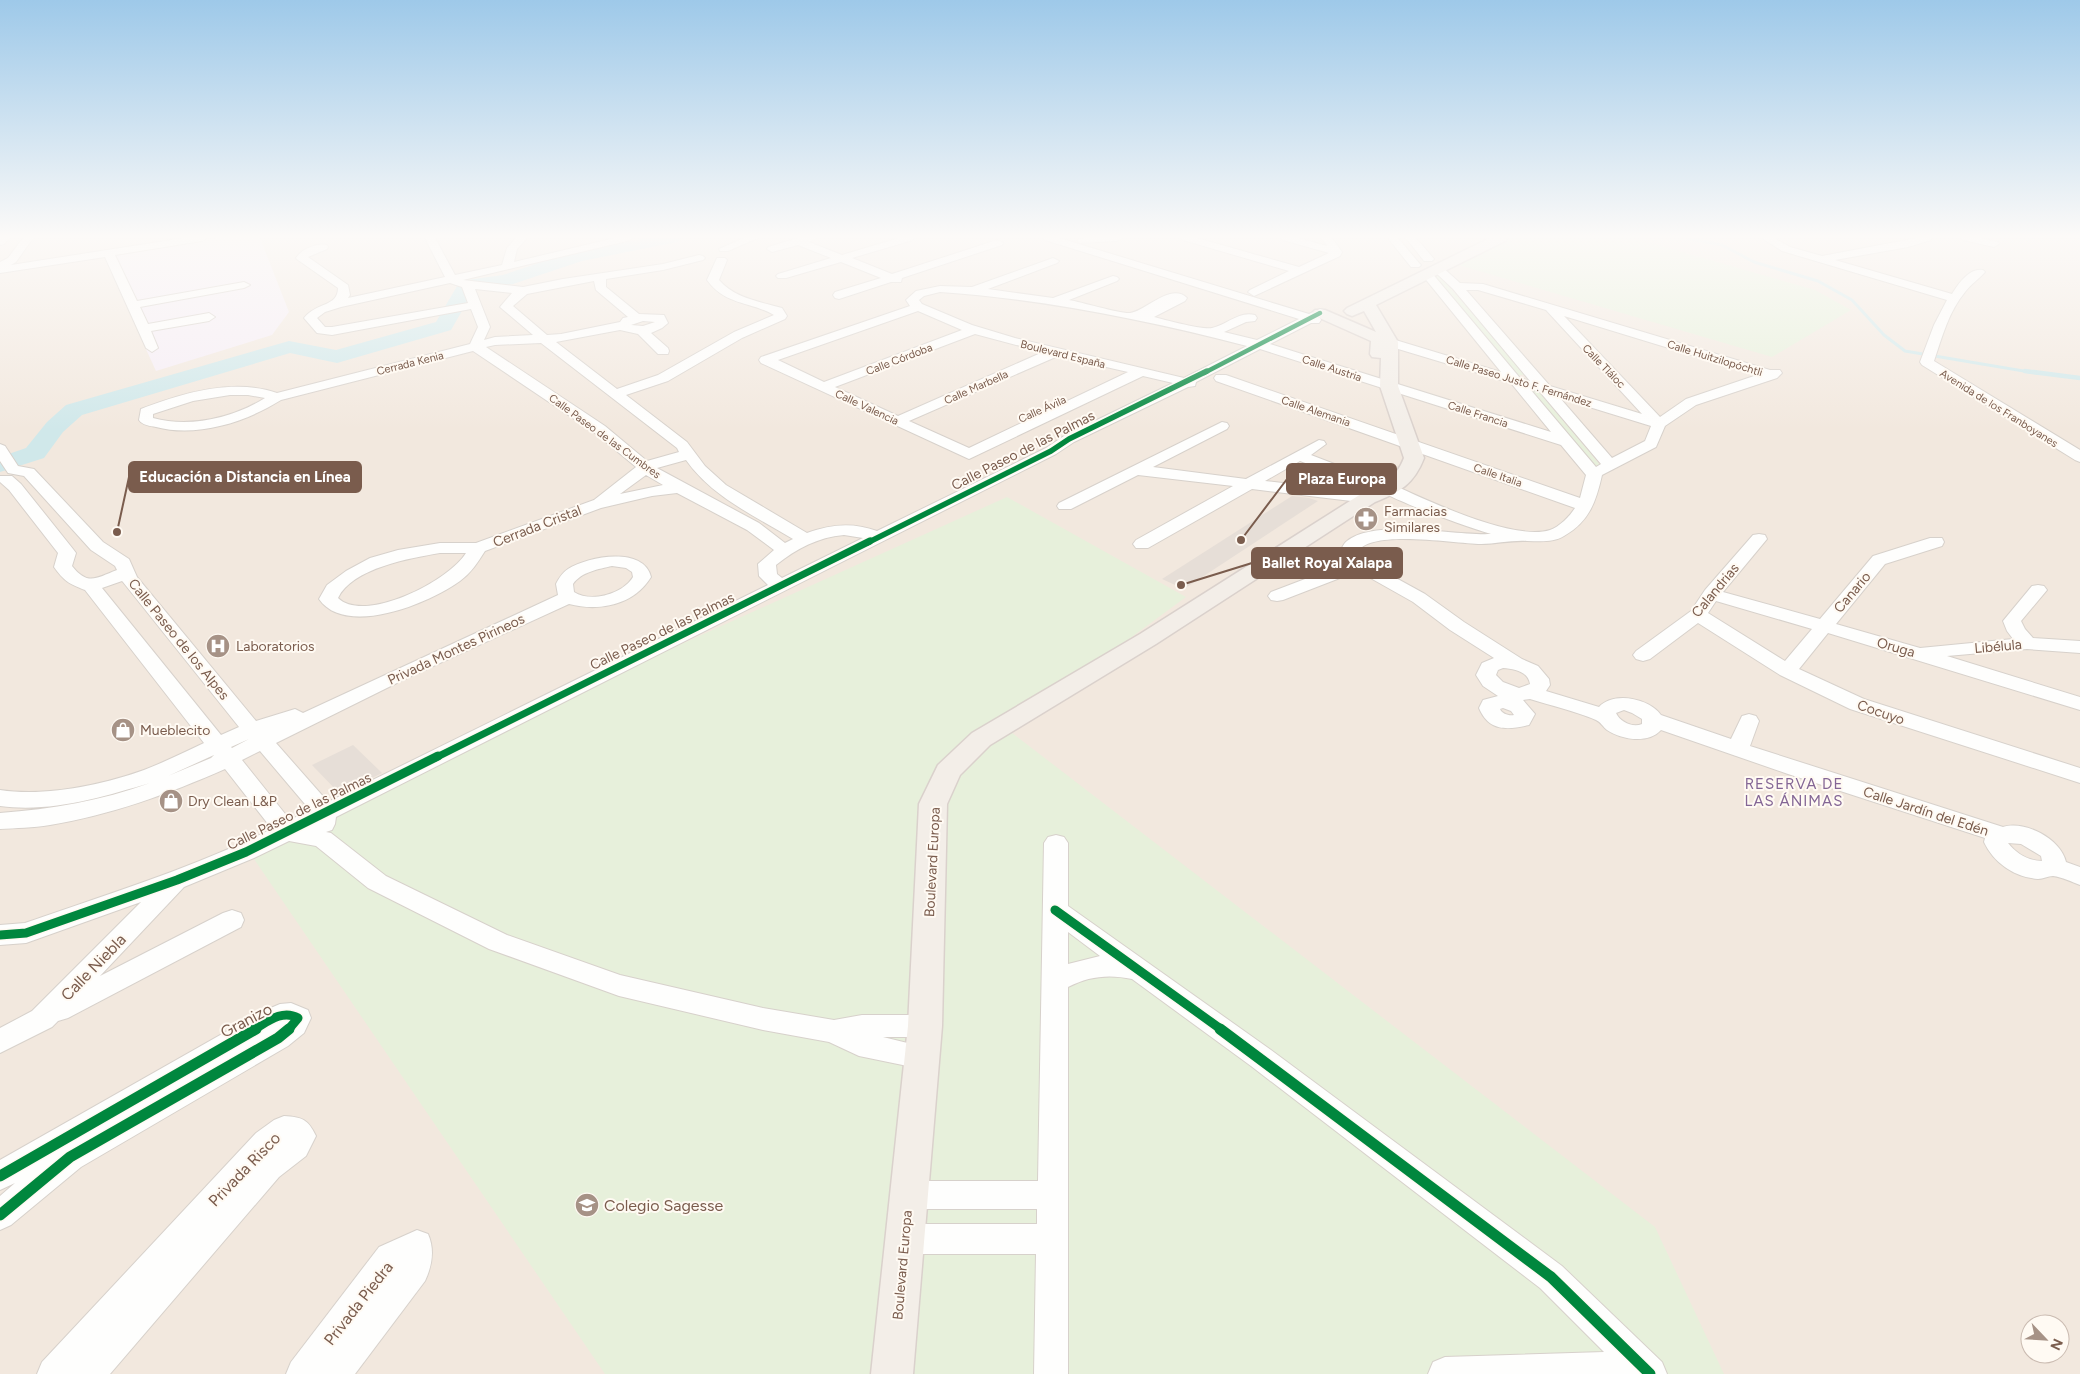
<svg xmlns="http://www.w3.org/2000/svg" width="2080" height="1374" font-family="Figtree,sans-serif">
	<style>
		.residential { fill: #f2e8de; fill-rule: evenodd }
		.education { fill: #f6eef6 }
		.green { fill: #e7f0db }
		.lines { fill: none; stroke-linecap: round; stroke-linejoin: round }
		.stream-far1 { stroke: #d0e8ea; stroke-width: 3 }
		.stream { stroke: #d0e8ea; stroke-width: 4.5 }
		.river { fill: #d0e8ea; fill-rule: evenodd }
		.building { fill: #e6ded7 }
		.minor-casing { stroke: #d7d1cb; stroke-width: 2 }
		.major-casing { stroke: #dad1cc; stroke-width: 3 }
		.minor { fill: #fefefd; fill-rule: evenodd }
		.major { fill: #f3eee8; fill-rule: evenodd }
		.cycleway-far4-casing { stroke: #fffaf3; stroke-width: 6 }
		.cycleway-far3-casing { stroke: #fffaf3; stroke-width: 8 }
		.cycleway-far2-casing { stroke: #fffaf3; stroke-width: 10 }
		.cycleway-far1-casing { stroke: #fffaf3; stroke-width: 12 }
		.cycleway-casing { stroke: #fffaf3; stroke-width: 14 }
		.cycleway-far4 { stroke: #00873e; stroke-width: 4.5 }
		.cycleway-far3 { stroke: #00873e; stroke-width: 5.5 }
		.cycleway-far2 { stroke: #00873e; stroke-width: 7 }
		.cycleway-far1 { stroke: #00873e; stroke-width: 9 }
		.cycleway { stroke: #00873e; stroke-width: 11 }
		.labels { text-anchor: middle; stroke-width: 4; stroke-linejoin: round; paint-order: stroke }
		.far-street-label { font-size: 11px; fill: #7a5c4d; stroke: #fffaf3 }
		.street-label { font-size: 14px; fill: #7a5c4d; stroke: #fffaf3 }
		.poi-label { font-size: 14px; fill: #7a5c4d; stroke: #fffaf3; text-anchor: start }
		.neighbourhood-label { font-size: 15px; letter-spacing: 1px; fill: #846695; stroke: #fffaf3 }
		.near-street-label { font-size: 16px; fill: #7a5c4d; stroke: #fffaf3 }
		.near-poi-label { font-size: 16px; fill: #7a5c4d; stroke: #fffaf3; text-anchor: start }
		.leader { fill: none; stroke: #7a5c4d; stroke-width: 2 }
		.callout-dot { fill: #7a5c4d; stroke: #fffaf3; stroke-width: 2 }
		.callout { fill: #7a5c4d; stroke: #7a5c4d; stroke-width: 2 }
		.callout-label { font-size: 15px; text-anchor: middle; font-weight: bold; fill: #fff }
	</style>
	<rect width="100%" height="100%" fill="#f9f5f0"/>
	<!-- residential -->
	<path class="residential" d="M0 238H2080V1374H0ZM2030 1324H2060V1354H2030Z"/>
	<!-- education -->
	<polygon class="education" points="219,238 260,238 289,312 272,335 156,371 103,255"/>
	<!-- green -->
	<g class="green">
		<polygon points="1506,238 1633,238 1815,290 1851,310 1772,357 1452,263"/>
		<polygon points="1438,274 1526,375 1518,375 1433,276"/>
		<polygon points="1528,387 1535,387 1600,465 1592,466"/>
		<polygon points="1007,497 1186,597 1007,729 1655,1227 1724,1374 605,1374 254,859 382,786 529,713"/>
	</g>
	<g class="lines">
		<!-- stream-far1 -->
		<polyline class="stream-far1" points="1687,238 1722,245 1754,262 1818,281 1852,300 1884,335 1905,351 2036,373"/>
		<!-- stream -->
		<polyline class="stream" points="2025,371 2080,378"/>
		<!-- river -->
		<polygon class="river" points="646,238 681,238 678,242 672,243 582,261 513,284 474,290 451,330 337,363 290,353 82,415 63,432 44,458 0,472 0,457 26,448 47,422 66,405 289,341 336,350 436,322 460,281 503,275 572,252"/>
	</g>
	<!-- building -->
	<g class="building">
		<polygon points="1292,496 1309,498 1318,501 1184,589 1162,579"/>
		<polygon points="353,745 382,773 340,794 312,765"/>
	</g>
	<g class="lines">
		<!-- minor casing -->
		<g class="minor-casing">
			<g id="minor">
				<polygon points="0,238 9,238 4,244 0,245"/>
				<polygon points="23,238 33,238 16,262 11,265 184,238 207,238 202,241 115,255 137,301 244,282 250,285 244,288 140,307 148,324 209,313 215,317 209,321 151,331 158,348 152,352 146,348 105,257 0,273 0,262 8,258"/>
				<path d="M425 238H435L455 275 502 265 507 248 516 238H527L517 249 514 262 615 238H632L627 241 463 280 523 287 563 279 663 264 699 255 703 256 705 258 703 260 663 270 606 279V287L639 314 664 315 668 323 662 328 651 333 668 348 669 351 668 354H658L638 334 620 330 556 342 617 389 658 375 734 332 774 315C750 301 726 306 707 280L717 258H725L727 260 719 280C734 298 761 302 782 308L787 316 785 319 742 338 668 381 626 395 687 442 705 466 726 485 807 533C831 524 853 522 877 531L1046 448 1064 436 1173 383 1143 376 969 459 761 363 759 360 761 357 910 306 906 300 916 291 940 286 972 287 1053 258 1059 261 1057 263 988 289 1053 298 1113 276 1117 277 1119 279 1117 281 1069 300C1081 302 1121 314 1130 313 1146 311 1171 282 1187 298L1185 301 1154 317C1165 320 1203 330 1212 328 1227 325 1238 311 1255 315L1257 318 1255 321 1246 322 1224 332 1257 340 1299 319 1045 240 1044 238H1059L1309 314 1320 309 1324 310 1326 313 1320 318 1321 320 1319 323H1311L1270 344 1551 432 1511 383 1375 342 1373 339 1379 335 1501 372 1423 276 1421 274 1423 272H1431L1520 378 1530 381 1453 289 1433 270 1431 268 1433 266H1441L1460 283 1483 284 1770 370H1780L1782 373 1777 378 1696 405 1665 426 1656 447 1602 475C1596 502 1589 522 1564 536 1553 543 1539 541 1527 541 1511 540 1496 544 1481 544 1457 544 1368 528 1357 553L1365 561 1425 594 1464 622 1522 659 1538 666 1549 679 1550 685 1546 691 1599 707C1613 691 1649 698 1661 715L1731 739 1742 716 1749 714 1756 716 1759 721 1750 746 2003 827C2025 820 2061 839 2066 862L2080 867V885C2072 882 2062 877 2053 876 2048 876 2043 879 2038 879 2014 877 1994 863 1984 842L1985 838 1788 774 1661 730C1648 744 1622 740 1607 730 1603 727 1601 722 1596 720 1575 711 1552 706 1530 699L1523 700 1535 714 1529 725C1508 730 1489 732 1479 708L1483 700 1498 696 1483 686 1476 675 1482 663 1494 658 1450 630 1413 602 1358 571 1283 600 1277 601 1271 600 1268 596 1271 592 1347 563 1339 554C1341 550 1343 544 1347 541 1375 518 1456 536 1491 534 1473 529 1381 497 1373 485L1375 482H1387C1422 498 1513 542 1550 530 1559 527 1570 516 1575 508L1216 381 1214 378 1216 375H1226L1580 498 1586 475 1561 445 1260 349 1196 382 1195 386 1188 387 1074 442 1056 454 336 817 335 824 332 830 326 832 331 833 386 876 507 935 620 975 763 1008 834 1020 862 1015H925L935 1018 939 1026 935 1034 925 1037H883L932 1049 936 1057 932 1065 922 1069 859 1056 829 1042 763 1030 619 996 489 949 368 888 316 846 289 841 254 858 184 887 100 976 223 913 232 910 241 913 244 920 241 927 68 1018 58 1021 52 1027 0 1053V1028L32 1011 141 902 26 943 0 945V925L25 923C108 894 193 868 272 829L225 769C168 794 111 815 50 825 33 828 16 828 0 829V813C52 809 101 801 150 783 102 797 51 813 0 806V790C45 797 102 785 144 770 165 762 185 752 204 743L85 590C69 584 64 581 54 567L58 553 9 490 0 482V476H12L21 484 73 549 76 553 72 566C88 586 96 578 117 570L115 566 91 550 24 476 8 473 0 461V444L5 446 18 466 34 469 103 542 129 559 137 577 256 721 295 709 303 713 558 595 556 584C559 578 562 573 568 569 588 556 644 546 651 577 634 605 599 612 569 604L405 679 276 743 328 802 768 585 759 576 758 564 774 550 747 530 677 493 652 496 601 508 485 551C478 562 471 573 460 581 430 603 346 638 319 599L327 585 346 571 370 558 398 550 440 543H476L594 500 636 467 595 433 473 351 281 400C246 422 197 438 156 427 150 426 142 425 139 420L141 409C182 393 234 378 277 393L470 344 478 327 471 309 332 335 317 333 304 318C316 302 338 307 338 288L298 260 296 258C302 249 316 243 327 245L328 247 327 249 308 257 348 285 350 295 348 298 445 277ZM594 281 596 290 628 317 623 318 620 322 561 334 547 335 513 306 527 294ZM450 283 462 287 468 303 332 327H325L317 318 325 312 341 307ZM475 289 512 293 500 307 533 335 495 337 484 340 490 327ZM1466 290H1478L1546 310 1642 414 1550 386ZM940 292C1043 299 1147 320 1247 346L1184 378 1015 338 972 325 922 304 919 300 924 296ZM918 311 962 330 824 382 778 360ZM1564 316 1757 375 1686 399 1660 417ZM643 321 655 322 643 326 631 325ZM975 334 1043 352 898 416 835 387ZM541 343 677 448 679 452 647 461 605 426 486 347 495 345ZM1058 356 1128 372 969 448 909 421ZM1530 389 1540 392 1601 464 1596 467ZM230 395H248L265 398C233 418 190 428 153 418V414L193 401ZM1560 398 1651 426 1645 441 1612 458ZM686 460C712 497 755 516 793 539L785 543 759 523 657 468ZM646 475 663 485 620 494ZM844 535 863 538 782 578 777 574 776 565C796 549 818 537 844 535ZM440 553H466C449 581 365 624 338 598 352 568 411 558 440 553ZM612 566 626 568 632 572 633 577C623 594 591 603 574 592L573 584C581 572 599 569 612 566ZM122 581 123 582 239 727 221 735 102 588ZM1503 668C1514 669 1528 671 1530 684L1519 688 1503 682 1496 675 1498 670ZM1503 708 1511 711 1514 715C1509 716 1502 714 1500 709ZM1624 710 1632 713 1642 719V724C1633 728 1620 722 1616 713ZM249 739 232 748 231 747ZM260 751 310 810 290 820 242 760ZM214 755 211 758 168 776ZM2008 843 2021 844 2041 856 2042 861C2028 861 2016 853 2008 843Z"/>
				<polygon points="744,238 758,238 728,251 720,251 719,249"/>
				<polygon points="798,238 816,238 809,242 842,255 899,238 914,238 913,240 852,258 892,274 994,241 998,240 1003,243 1002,245 902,278 901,282 891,282 839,299 835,298 833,295 835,292 881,278 841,262 786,278 778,278 776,276 778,274 831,258 798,245 772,252 767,249 768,247"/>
				<polygon points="1084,238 1122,238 1117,241 1079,243 1078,241 1079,239"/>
				<polygon points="1182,238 1197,238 1299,267 1329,253 1283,240 1282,238 1298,238 1327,246 1322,238 1332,238 1342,252 1340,256 1254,296 1248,292 1250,290 1289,271 1183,240"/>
				<polygon points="1388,238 1398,238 1419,263 1421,265 1419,267 1411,267"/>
				<polygon points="1406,238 1416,238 1434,259 1432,261 1424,261"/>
				<path d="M1762 238H1774L1790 247 1822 256 1917 238H1932L1931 240 1908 247 1835 260 1952 294C1958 284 1970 267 1983 270L1985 272C1979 279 1971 284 1965 292 1949 311 1942 337 1934 361L2080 450V462L2075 460 1922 365 1920 362 1934 325 1947 300 1782 251Z"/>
				<polygon points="1962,238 1980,238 1998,242 1999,244 1994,247 1963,240"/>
				<polygon points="1222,422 1227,423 1229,426 1227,429 1153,467 1246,479 1319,440 1324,441 1326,444 1311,455 1350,470 1353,473 1350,476 1340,476 1300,461 1265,481 1368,493 1374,495 1376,498 1374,501 1368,503 1252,489 1148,548 1136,548 1133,544 1136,540 1233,486 1138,475 1071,509 1059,509 1057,506 1059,503"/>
				<path d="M1759 534 1765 535 1767 539 1723 592 1820 619 1873 556 1930 538H1942L1944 542 1942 546 1885 564 1836 624 1920 648 2013 639 2007 631 2003 621 2032 586 2038 585 2044 586 2047 590 2021 621 2025 629 2033 638 2080 641V653L2027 649 1947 656 2080 697V710L1828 633 1799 669 1864 699 2080 768V783L1850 709 1780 675 1698 623 1650 659 1643 661 1636 659 1633 655 1636 651 1691 611 1705 590 1753 535ZM1716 601 1812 629 1785 661 1708 613Z"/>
				<path d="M1056 835 1064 837 1068 843V906L1271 1050 1562 1266 1662 1362 1667 1374H1428L1433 1362 1445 1357 1604 1352 1540 1288 1251 1066 1132 979C1109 974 1089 976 1068 987V1374H1034L1036 1254H905L894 1250 889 1239 894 1228 905 1224H1037V1209H909L898 1205 894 1195 898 1185 909 1181H1038L1044 843 1048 837ZM1068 932 1100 956 1068 964Z"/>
				<polygon points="291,1003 308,1010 311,1018 304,1033 288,1046 81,1167 11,1225 0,1230 0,1196 15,1183 0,1190 0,1160 259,1013 280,1004"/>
				<path d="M284 1116C302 1117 308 1119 316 1136L306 1156 279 1177 110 1374H37L42 1362 256 1133 274 1120Z"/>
				<path d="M417 1230 428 1234C435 1250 432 1266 425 1281L355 1374H286L291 1362 379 1247Z"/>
			</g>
		</g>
		<!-- major casing -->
		<g class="major-casing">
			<path id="major" d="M1490 238H1507L1505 241 1376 305 1398 342V386L1424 458C1414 484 1400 492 1375 502L1156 644 990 745 960 775 947 804 942 1026 913 1374H871L908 1026 919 804 938 765 972 733 1140 634 1361 494C1381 486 1396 479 1404 458L1380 386 1381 358 1372 357 1370 354 1371 341 1315 316 1312 313 1315 310H1325L1376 332 1364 311 1352 316 1347 314 1344 311 1347 308Z"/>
		</g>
		<!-- minor -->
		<use href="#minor" class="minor"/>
		<!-- major -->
		<use href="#major" class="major"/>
		<!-- cycleway-far4 casing -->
		<g class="cycleway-far4-casing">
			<polyline id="cycleway-far4" points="1204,373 1320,313"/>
		</g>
		<!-- cycleway-far3 casing -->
		<g class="cycleway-far3-casing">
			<polyline id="cycleway-far3" points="867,543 1051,451 1069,439 1207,371"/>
		</g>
		<!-- cycleway-far2 casing -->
		<g class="cycleway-far2-casing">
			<polyline id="cycleway-far2" points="435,758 870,541"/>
		</g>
		<!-- cycleway-far1 casing -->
		<g class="cycleway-far1-casing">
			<g id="cycleway-far1">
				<polyline points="1055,910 1222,1030"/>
				<polyline points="0,935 26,933 177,880 246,852 438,756"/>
				<path d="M253 1030C267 1022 282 1009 298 1018L288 1030"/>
			</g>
		</g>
		<!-- cycleway casing -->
		<g class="cycleway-casing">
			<g id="cycleway">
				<polyline points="1220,1029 1551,1277 1650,1374"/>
				<polyline points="0,1176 256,1029"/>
				<polyline points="0,1215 70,1157 278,1038 289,1029"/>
			</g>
		</g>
		<!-- cycleway-far4 -->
		<use href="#cycleway-far4" class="cycleway-far4"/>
		<!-- cycleway-far3 -->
		<use href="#cycleway-far3" class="cycleway-far3"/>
		<!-- cycleway-far2 -->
		<use href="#cycleway-far2" class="cycleway-far2"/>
		<!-- cycleway-far1 -->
		<use href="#cycleway-far1" class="cycleway-far1"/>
		<!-- cycleway -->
		<use href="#cycleway" class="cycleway"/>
	</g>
	<!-- sky -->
	<linearGradient id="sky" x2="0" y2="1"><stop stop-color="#9ec9e9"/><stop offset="0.55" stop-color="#fcfaf8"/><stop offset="1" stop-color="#fcfaf8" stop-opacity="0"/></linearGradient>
	<rect width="2080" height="430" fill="url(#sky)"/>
	<!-- icons -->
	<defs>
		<g id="pharmacy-disc" transform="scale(1.25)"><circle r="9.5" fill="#a69286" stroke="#fffaf3"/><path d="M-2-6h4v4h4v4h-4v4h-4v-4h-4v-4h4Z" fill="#fff"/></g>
		<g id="hospital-disc" transform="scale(1.25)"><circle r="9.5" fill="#a69286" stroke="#fffaf3"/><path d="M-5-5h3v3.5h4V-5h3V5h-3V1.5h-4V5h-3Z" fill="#fff"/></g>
		<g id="shop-disc" transform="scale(1.25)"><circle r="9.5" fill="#a69286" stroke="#fffaf3"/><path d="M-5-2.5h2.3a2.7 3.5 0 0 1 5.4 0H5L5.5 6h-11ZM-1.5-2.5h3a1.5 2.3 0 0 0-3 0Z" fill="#fff"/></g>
		<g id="school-disc" transform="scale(1.25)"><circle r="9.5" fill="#a69286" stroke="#fffaf3"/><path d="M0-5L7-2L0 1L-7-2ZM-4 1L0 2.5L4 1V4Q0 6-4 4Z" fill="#fff"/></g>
	</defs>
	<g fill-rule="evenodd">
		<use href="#pharmacy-disc" x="1366" y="519"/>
		<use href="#hospital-disc" x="218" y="646"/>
		<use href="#shop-disc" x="123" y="730"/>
		<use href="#shop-disc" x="171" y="801"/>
		<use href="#school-disc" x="587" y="1205"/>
	</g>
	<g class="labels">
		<!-- far-street labels -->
		<g class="far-street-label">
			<text transform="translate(1063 354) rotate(14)" y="4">Boulevard España</text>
			<text transform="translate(1715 358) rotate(17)" y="4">Calle Huitzilopóchtli</text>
			<text transform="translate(899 359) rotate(-21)" y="4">Calle Córdoba</text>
			<text transform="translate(410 363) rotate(-14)" y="4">Cerrada Kenia</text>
			<text transform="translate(1604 366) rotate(46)" y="4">Calle Tláloc</text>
			<text transform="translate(1332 368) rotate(18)" y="4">Calle Austria</text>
			<text transform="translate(1519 381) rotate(17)" y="4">Calle Paseo Justo F. Fernández</text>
			<text transform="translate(976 387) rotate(-24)" y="4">Calle Marbella</text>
			<text transform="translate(867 407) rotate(25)" y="4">Calle Valencia</text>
			<text transform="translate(1999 408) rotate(32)" y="4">Avenida de los Franboyanes</text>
			<text transform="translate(1042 409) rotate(-24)" y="4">Calle Ávila</text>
			<text transform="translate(1316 411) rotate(19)" y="4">Calle Alemania</text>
			<text transform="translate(1478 414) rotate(18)" y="4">Calle Francia</text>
			<text transform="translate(605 436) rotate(36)" y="4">Calle Paseo de las Cumbres</text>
			<text transform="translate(1498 475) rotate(19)" y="4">Calle Italia</text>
		</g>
		<!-- street labels -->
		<g class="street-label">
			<text transform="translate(1023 450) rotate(-27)" y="5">Calle Paseo de las Palmas</text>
			<text transform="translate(537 526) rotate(-21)" y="5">Cerrada Cristal</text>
			<text transform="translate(1715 590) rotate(-50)" y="5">Calandrias</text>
			<text transform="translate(1852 592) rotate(-50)" y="5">Canario</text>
			<text transform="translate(662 631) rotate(-26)" y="5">Calle Paseo de las Palmas</text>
			<text transform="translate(179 639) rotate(51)" y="5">Calle Paseo de los Alpes</text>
			<text transform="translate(1998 646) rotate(-5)" y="5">Libélula</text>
			<text transform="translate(1896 647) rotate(16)" y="5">Oruga</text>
			<text transform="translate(456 649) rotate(-25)" y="5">Privada Montes Pirineos</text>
			<text transform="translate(1881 712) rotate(19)" y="5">Cocuyo</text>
			<text transform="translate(299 811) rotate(-26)" y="5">Calle Paseo de las Palmas</text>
			<text transform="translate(1926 811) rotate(18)" y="5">Calle Jardín del Edén</text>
			<text transform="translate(932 862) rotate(-87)" y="5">Boulevard Europa</text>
			<text transform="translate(902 1265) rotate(-85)" y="5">Boulevard Europa</text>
		</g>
		<!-- poi labels -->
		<g class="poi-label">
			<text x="1384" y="516">Farmacias<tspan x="1384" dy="16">Similares</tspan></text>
			<text x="236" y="651">Laboratorios</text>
			<text x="140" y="735">Mueblecito</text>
			<text x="188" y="806">Dry Clean L&amp;P</text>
		</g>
		<!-- neighbourhood labels -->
		<g class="neighbourhood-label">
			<text x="1794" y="789">RESERVA DE<tspan x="1794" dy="17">LAS ÁNIMAS</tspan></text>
		</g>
		<!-- near-street labels -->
		<g class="near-street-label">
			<text transform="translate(93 967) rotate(-46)" y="6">Calle Niebla</text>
			<text transform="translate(246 1020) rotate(-28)" y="6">Granizo</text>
			<text transform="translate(244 1169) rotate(-46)" y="6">Privada Risco</text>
			<text transform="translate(358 1303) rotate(-52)" y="6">Privada Piedra</text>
		</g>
		<!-- near-poi labels -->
		<g class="near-poi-label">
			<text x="604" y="1211">Colegio Sagesse</text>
		</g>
	</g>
	<!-- callouts -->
	<path class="leader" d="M117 532L129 477M1241 540L1287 479M1181 585L1252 563"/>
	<g class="callout-dot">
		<circle cx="117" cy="532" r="5"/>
		<circle cx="1241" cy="540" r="5"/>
		<circle cx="1181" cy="585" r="5"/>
	</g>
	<g class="callout">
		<rect x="129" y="462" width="232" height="30" rx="5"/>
		<rect x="1287" y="464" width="109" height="30" rx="5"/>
		<rect x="1252" y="548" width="150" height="30" rx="5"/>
	</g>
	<g class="callout-label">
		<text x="245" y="482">Educación a Distancia en Línea</text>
		<text x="1342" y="484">Plaza Europa</text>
		<text x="1327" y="568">Ballet Royal Xalapa</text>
	</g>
	<!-- north arrow -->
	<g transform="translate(2045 1339) rotate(115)"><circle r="24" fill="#fffaf3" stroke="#cabbb1"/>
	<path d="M0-4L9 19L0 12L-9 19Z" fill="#a69286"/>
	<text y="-8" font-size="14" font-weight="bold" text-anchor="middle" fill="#7a5c4d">N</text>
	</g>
</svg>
